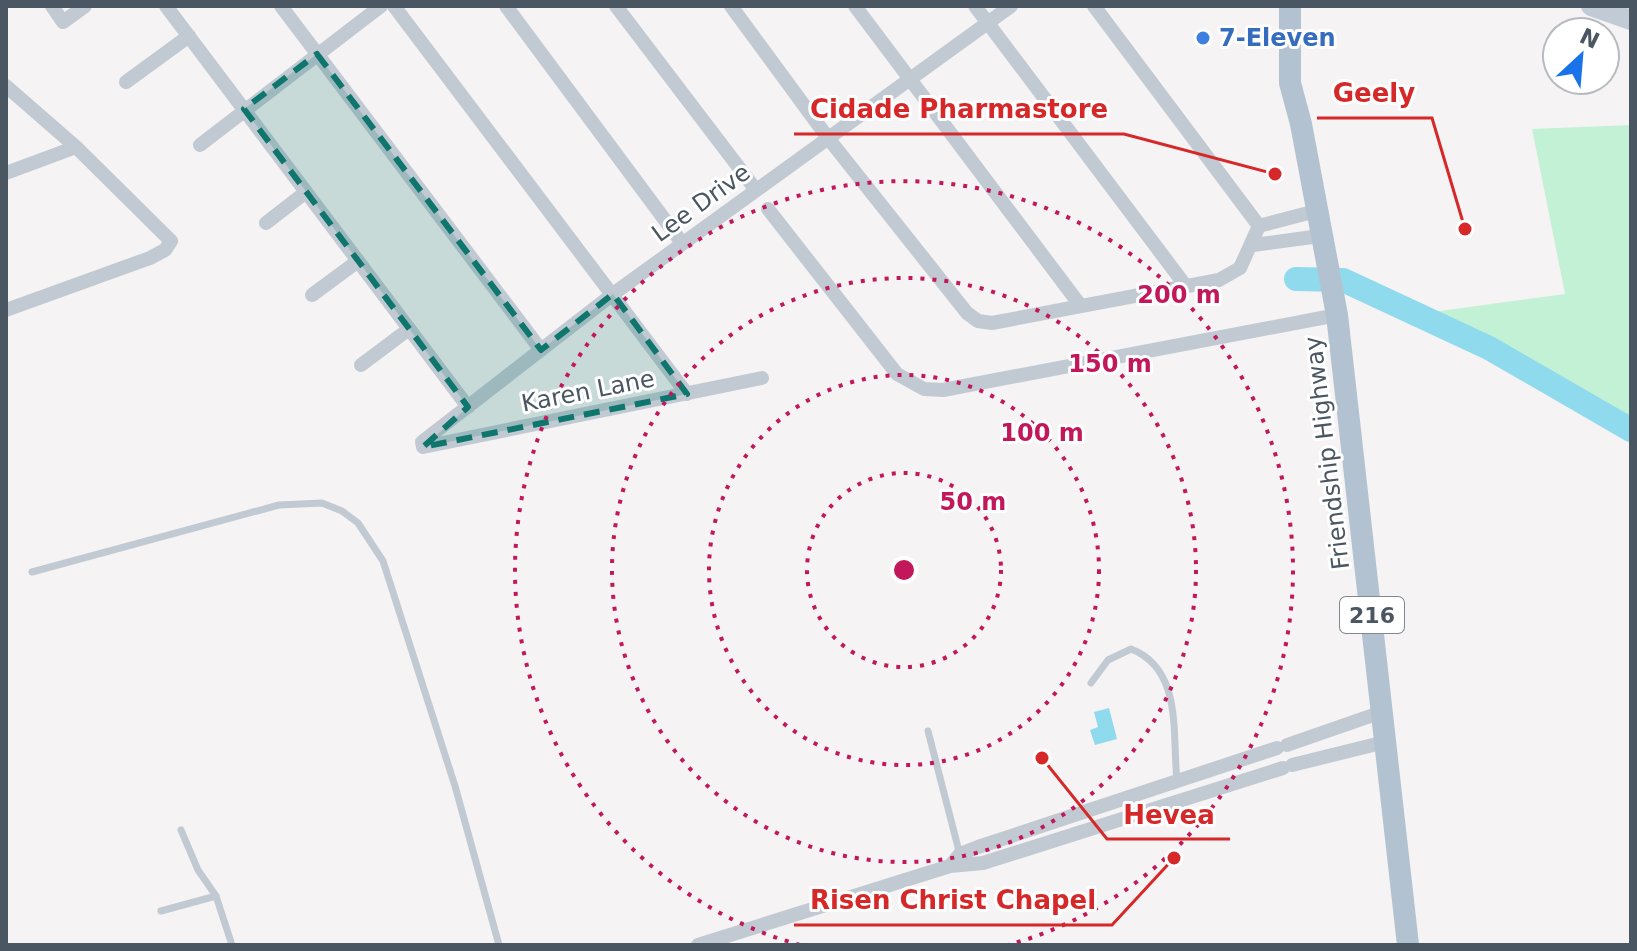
<svg xmlns="http://www.w3.org/2000/svg" width="1637" height="951" font-family="'DejaVu Sans',sans-serif">
	<style>
		.green { fill: #c3f1d5 }
		.water { fill: #90daee }
		.lines { fill: none; stroke-linecap: round; stroke-linejoin: round }
		.river { stroke: #90daee; stroke-width: 24 }
		.lane { stroke: #c1cad2; stroke-width: 7 }
		.street { stroke: #c1cad2; stroke-width: 14 }
		.secondary { stroke: #c1cbd6; stroke-width: 20 }
		.primary { stroke: #b3c2d1; stroke-width: 22 }
		.marked { fill: #0f766e; fill-opacity: 0.2; stroke: #0f766e; stroke-width: 6; stroke-dasharray: 16 10; stroke-linejoin: round }
		.ring { fill: none; stroke: #c2185b; stroke-width: 4; stroke-dasharray: 4 8 }
		.shop-dot { fill: #3f7fe0; stroke: #fff; stroke-width: 3 }
		.labels { text-anchor: middle; stroke-width: 6; stroke-linejoin: round; paint-order: stroke }
		.shield { fill: #fff; stroke: #808990; stroke-width: 2 }
		.shield-label { font-size: 22px; font-weight: bold; fill: #4a5661 }
		.shop-label { font-size: 24px; font-weight: bold; fill: #366cbe; stroke: #fff; text-anchor: start }
		.street-label { font-size: 24px; fill: #4a5661; stroke: #fff }
		.centre { fill: #c2185b; stroke: #fff; stroke-width: 4 }
		.ring-label { font-size: 24px; text-anchor: middle; font-weight: bold; fill: #c2185b; stroke: #fff; stroke-width: 6; stroke-linejoin: round; paint-order: stroke }
		.leader { fill: none; stroke: #d62828; stroke-width: 3 }
		.callout-dot { fill: #d62828; stroke: #fff; stroke-width: 3 }
		.callout-label { font-size: 26px; text-anchor: middle; font-weight: bold; fill: #d62828; stroke: #fff; stroke-width: 6; stroke-linejoin: round; paint-order: stroke }
	</style>
	<rect width="100%" height="100%" fill="#f5f3f3"/>
	<!-- green -->
	<polygon class="green" points="1631,125 1631,417 1425,313 1565,294 1532,129"/>
	<!-- water -->
	<polygon class="water" points="1109,708 1117,739 1095,745 1090,730 1098,727 1094,712"/>
	<g class="lines">
		<!-- river -->
		<polyline class="river" points="1296,279 1343,280 1489,348 1631,430"/>
		<!-- lane -->
		<g class="lane">
			<polyline points="32,572 279,505 322,503 342,511 358,523 383,561 455,786 499,945"/>
			<path d="M1091 683 1108 660 1131 649C1183 669 1172 734 1177 781"/>
			<polyline points="928,731 960,855"/>
			<polyline points="181,830 198,870 216,896 232,945"/>
			<polyline points="161,911 216,896"/>
		</g>
		<!-- street -->
		<g class="street">
			<polyline points="52,6 63,22 85,6"/>
			<polyline points="166,6 468,407"/>
			<polyline points="281,6 541,350"/>
			<polyline points="394,6 687,394"/>
			<polyline points="506,6 682,243"/>
			<polyline points="616,6 756,190"/>
			<polyline points="731,6 828,138 967,313 978,321 992,323 1219,280 1240,268 1259,226 1094,6"/>
			<polyline points="855,6 1080,305"/>
			<polyline points="975,6 1185,285"/>
			<polyline points="126,82 189,36"/>
			<polyline points="6,86 76,147 171,241 165,250 150,258 6,310"/>
			<polyline points="200,145 381,6"/>
			<polyline points="6,173 76,147"/>
			<polyline points="768,209 897,374 924,389 943,390 1337,315"/>
			<polyline points="266,223 306,192"/>
			<polyline points="1259,226 1316,211"/>
			<polyline points="1253,245 1320,236"/>
			<polyline points="312,295 358,261"/>
			<polyline points="361,365 409,329"/>
			<polyline points="762,378 423,447 422,442 613,294 1011,6"/>
			<polyline points="1287,745 1382,712"/>
			<polyline points="1292,765 1385,742"/>
			<polyline points="950,866 960,854 978,847 1277,748"/>
			<polyline points="698,945 950,866 983,863 1283,768"/>
		</g>
		<!-- secondary -->
		<polyline class="secondary" points="1591,6 1631,20"/>
		<!-- primary -->
		<polyline class="primary" points="1290,6 1290,83 1301,124 1337,315 1408,945"/>
	</g>
	<!-- marked area -->
	<path class="marked" d="M317 54 541 350 613 294 687 394 423 447 468 407 244 109Z"/>
	<!-- distance rings -->
	<g class="ring">
		<circle cx="904" cy="570" r="97"/>
		<circle cx="904" cy="570" r="195"/>
		<circle cx="904" cy="570" r="292"/>
		<path d="M800 945A389 389 0 1 1 1008 945"/>
	</g>
	<!-- markers -->
	<circle class="shop-dot" cx="1203" cy="38" r="8"/>
	<g class="labels">
		<!-- shield labels -->
		<rect class="shield" x="1340" y="597" width="64" height="36" rx="6"/>
		<g class="shield-label">
			<text x="1372" y="623">216</text>
		</g>
		<!-- shop labels -->
		<g class="shop-label">
			<text x="1219" y="46">7-Eleven</text>
		</g>
		<!-- street labels -->
		<g class="street-label">
			<text transform="translate(701 203) rotate(-36)" y="8">Lee Drive</text>
			<text transform="translate(588 391) rotate(-11)" y="8">Karen Lane</text>
			<text transform="translate(1327 453) rotate(-97)" y="8">Friendship Highway</text>
		</g>
	</g>
	<circle cx="904" cy="570" r="12" class="centre"/>
	<g class="ring-label">
		<text x="1179" y="303">200 m</text>
		<text x="1110" y="372">150 m</text>
		<text x="1042" y="441">100 m</text>
		<text x="973" y="510">50 m</text>
	</g>
	<!-- callouts -->
	<path class="leader" d="M1465 229L1432 118H1317M1275 174L1124 134H794M1042 758L1107 839H1230M1174 858L1112 925H794"/>
	<g class="callout-dot">
		<circle cx="1465" cy="229" r="8"/>
		<circle cx="1275" cy="174" r="8"/>
		<circle cx="1042" cy="758" r="8"/>
		<circle cx="1174" cy="858" r="8"/>
	</g>
	<g class="callout-label">
		<text x="1374" y="102">Geely</text>
		<text x="959" y="118">Cidade Pharmastore</text>
		<text x="1169" y="824">Hevea</text>
		<text x="953" y="909">Risen Christ Chapel</text>
	</g>
	<!-- border -->
	<rect width="1637" height="951" fill="none" stroke="#4a5661" stroke-width="16"/>
	<!-- north arrow -->
	<g transform="translate(1581 56) rotate(26)"><circle r="38" fill="#ffffff" stroke="#b7bbc0" stroke-width="2"/>
	<path d="M0-6L14 30L0 20L-14 30Z" fill="#1a73e8"/>
	<text y="-12" font-size="22" font-weight="bold" text-anchor="middle" fill="#4a5661">N</text>
	</g>
</svg>
